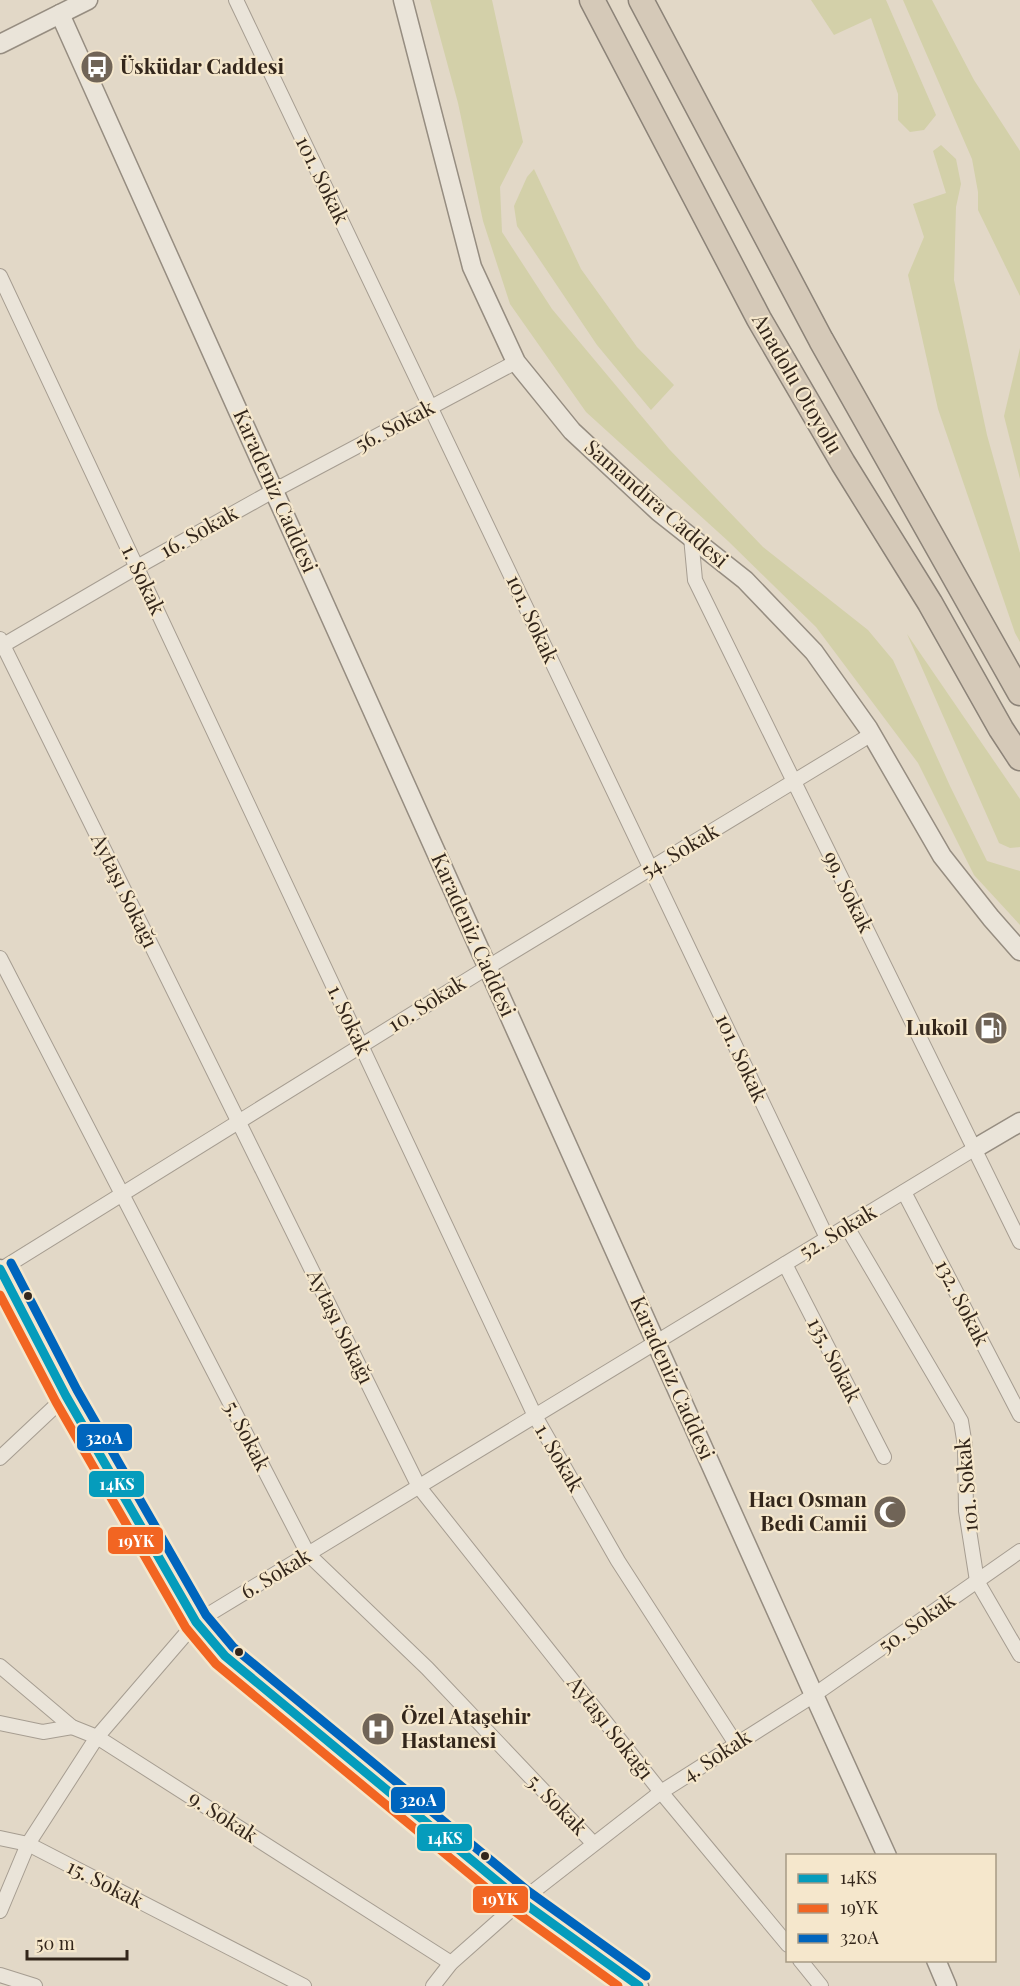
<svg xmlns="http://www.w3.org/2000/svg" width="1020" height="1986" font-family="'Playfair Display',serif">
	<style>
		.grass { fill: #d3d0a9 }
		.lines { fill: none; stroke-linecap: round; stroke-linejoin: round }
		.street-casing { stroke: #a69d91; stroke-width: 16 }
		.secondary-casing { stroke: #968d81; stroke-width: 21 }
		.highway-casing { stroke: #8c8378; stroke-width: 27 }
		.street { stroke: #eae4d9; stroke-width: 14 }
		.secondary { stroke: #eae4d9; stroke-width: 18 }
		.highway { stroke: #d5c9b8; stroke-width: 24 }
		.bus-1-casing { stroke: #f5e7cc; stroke-width: 14 }
		.bus-2-casing { stroke: #f5e7cc; stroke-width: 14 }
		.bus-3-casing { stroke: #f5e7cc; stroke-width: 14 }
		.bus-1 { stroke: #059cbc; stroke-width: 9 }
		.bus-2 { stroke: #f26522; stroke-width: 9 }
		.bus-3 { stroke: #0065bd; stroke-width: 9 }
		.bus-dot { fill: #33261b; stroke: #f5e7cc; stroke-width: 2 }
		.labels { text-anchor: middle; stroke-width: 4.5; stroke-linejoin: round; paint-order: stroke }
		.poi-label { font-size: 21px; font-weight: bold; fill: #33261b; stroke: #f5e7cc; text-anchor: start }
		.street-label { font-size: 21px; fill: #33261b; stroke: #f5e7cc }
		.line-badge { stroke: #f5e7cc; stroke-width: 2 }
		.badge-label { font-size: 16px; text-anchor: middle; font-weight: bold; fill: #fff }
	</style>
	<rect width="100%" height="100%" fill="#e2d8c7"/>
	<!-- grass -->
	<g class="grass">
		<polygon points="430,0 492,0 523,142 500,187 502,232 552,309 669,449 763,547 868,630 893,660 950,786 987,861 1020,871 1020,925 974,875 918,763 816,627 728,541 586,412 510,304 483,221 458,103"/>
		<polygon points="811,0 886,0 936,115 924,130 910,132 898,120 898,94 871,18 834,35"/>
		<polygon points="903,0 932,0 974,80 1020,151 1020,296 978,210 978,192 972,159"/>
		<polygon points="941,145 956,159 961,184 956,207 954,280 987,435 1020,553 1020,642 1015,633 938,409 908,275 924,237 913,204 946,193 933,151"/>
		<polygon points="534,169 581,269 637,347 674,385 651,410 597,345 517,226 514,206 527,177"/>
		<polygon points="1020,348 1020,479 1004,416"/>
		<polygon points="907,634 1020,799 1020,847 1010,848 999,843"/>
	</g>
	<g class="lines">
		<!-- street casing -->
		<g class="street-casing">
			<g id="street">
				<polyline points="236,0 827,1238"/>
				<polyline points="0,276 535,1416 618,1561 736,1744"/>
				<polyline points="691,537 695,580 1020,1242"/>
				<polyline points="0,639 419,1487 661,1792 788,1945"/>
				<polyline points="0,647 137,567 275,490 516,362"/>
				<polyline points="0,958 308,1554 427,1668 593,1843"/>
				<polyline points="904,1192 1020,1415"/>
				<polyline points="847,1227 961,1421 965,1446 966,1511 977,1581 1020,1655"/>
				<polyline points="785,1264 884,1457"/>
				<polyline points="0,1270 488,967 872,734"/>
				<polyline points="0,1458 66,1396"/>
				<polyline points="0,1666 72,1727 97,1737 451,1963"/>
				<polyline points="0,1723 43,1732 72,1727"/>
				<polyline points="0,1838 28,1844 304,1986"/>
				<polyline points="0,1911 28,1844 97,1737 196,1622 974,1149"/>
				<polyline points="800,1960 821,1986"/>
				<polyline points="0,1975 35,1986"/>
				<polyline points="433,1986 451,1963 521,1901 661,1792 814,1695 1020,1551"/>
			</g>
		</g>
		<!-- secondary casing -->
		<g class="secondary-casing">
			<g id="secondary">
				<polyline points="403,0 472,267 516,362 572,431 659,512 745,580 814,652 868,728 942,856 991,918 1020,951"/>
				<polyline points="60,14 814,1695 887,1856"/>
				<polyline points="0,44 88,0"/>
				<polyline points="974,1149 1020,1122"/>
				<polyline points="0,1269 66,1396 196,1622 225,1656 521,1901 639,1986"/>
				<polyline points="936,1960 947,1986"/>
			</g>
		</g>
		<!-- highway casing -->
		<g class="highway-casing">
			<g id="highway">
				<polyline points="592,0 759,319 843,463 930,603 1001,729 1020,758"/>
				<polyline points="641,0 821,340 1020,693"/>
			</g>
		</g>
		<!-- street -->
		<use href="#street" class="street"/>
		<!-- secondary -->
		<use href="#secondary" class="secondary"/>
		<!-- highway -->
		<use href="#highway" class="highway"/>
		<!-- bus-1 casing -->
		<g class="bus-1-casing">
			<polyline id="bus-1" points="0,1269 66,1396 196,1622 225,1656 521,1901 639,1986"/>
		</g>
		<!-- bus-2 casing -->
		<g class="bus-2-casing">
			<polyline id="bus-2" points="0,1295 56,1402 186,1628 216,1664 513,1910 618,1986"/>
		</g>
		<!-- bus-3 casing -->
		<g class="bus-3-casing">
			<polyline id="bus-3" points="11,1263 77,1390 206,1615 233,1647 528,1891 646,1976"/>
		</g>
		<!-- bus-1 -->
		<use href="#bus-1" class="bus-1"/>
		<!-- bus-2 -->
		<use href="#bus-2" class="bus-2"/>
		<!-- bus-3 -->
		<use href="#bus-3" class="bus-3"/>
	</g>
	<!-- icons -->
	<defs>
		<g id="bus-disc" transform="scale(1.725)"><circle r="9.5" fill="#706457" stroke="#f5e7cc"/><path d="M-5-6H5V4H4V6H2V4H-2V6H-4V4H-5ZM-3.5-4V0h7V-4ZM-3.5 1.2v1.5H-2V1.2ZM2 1.2v1.5H3.5V1.2Z" fill="#fff"/></g>
		<g id="fuel-disc" transform="scale(1.725)"><circle r="9.5" fill="#706457" stroke="#f5e7cc"/><path d="M-5.5-6h7V0h2V4h1.3V-2.5L3-4.5l.8-.8L6-3V5H2.5V1h-1V6h-7ZM-4.2-4.7v3.2H.2V-4.7Z" fill="#fff"/></g>
		<g id="mosque-disc" transform="scale(1.725)"><circle r="9.5" fill="#706457" stroke="#f5e7cc"/><path d="M3.5-4.9A6 6 0 1 0 3.5 4.9A5 5 0 1 1 3.5-4.9Z" fill="#fff"/></g>
		<g id="hospital-disc" transform="scale(1.725)"><circle r="9.5" fill="#706457" stroke="#f5e7cc"/><path d="M-5-5h3v3.5h4V-5h3V5h-3V1.5h-4V5h-3Z" fill="#fff"/></g>
	</defs>
	<g fill-rule="evenodd">
		<use href="#bus-disc" x="97" y="67"/>
		<use href="#fuel-disc" x="991" y="1028"/>
		<use href="#mosque-disc" x="890" y="1512"/>
		<use href="#hospital-disc" x="378" y="1729"/>
	</g>
	<!-- markers -->
	<g class="bus-dot">
		<circle cx="28" cy="1296" r="5"/>
		<circle cx="239" cy="1652" r="5"/>
		<circle cx="485" cy="1856" r="5"/>
	</g>
	<g class="labels">
		<!-- poi labels -->
		<g class="poi-label">
			<text x="120" y="74">Üsküdar Caddesi</text>
			<text x="968" y="1035" text-anchor="end">Lukoil</text>
			<text x="867" y="1507" text-anchor="end">Hacı Osman<tspan x="867" dy="24">Bedi Camii</tspan></text>
			<text x="401" y="1724">Özel Ataşehir<tspan x="401" dy="24">Hastanesi</tspan></text>
		</g>
		<!-- street labels -->
		<g class="street-label">
			<text transform="translate(322 180) rotate(64)" y="7">101. Sokak</text>
			<text transform="translate(797 384) rotate(60)" y="7">Anadolu Otoyolu</text>
			<text transform="translate(395 426) rotate(-28)" y="7">56. Sokak</text>
			<text transform="translate(275 491) rotate(66)" y="7">Karadeniz Caddesi</text>
			<text transform="translate(656 504) rotate(41)" y="7">Samandıra Caddesi</text>
			<text transform="translate(199 532) rotate(-29)" y="7">16. Sokak</text>
			<text transform="translate(143 580) rotate(65)" y="7">1. Sokak</text>
			<text transform="translate(532 619) rotate(65)" y="7">101. Sokak</text>
			<text transform="translate(680 851) rotate(-31)" y="7">54. Sokak</text>
			<text transform="translate(124 891) rotate(64)" y="7">Aytaşı Sokağı</text>
			<text transform="translate(848 892) rotate(64)" y="7">99. Sokak</text>
			<text transform="translate(473 935) rotate(66)" y="7">Karadeniz Caddesi</text>
			<text transform="translate(427 1004) rotate(-32)" y="7">10. Sokak</text>
			<text transform="translate(349 1020) rotate(65)" y="7">1. Sokak</text>
			<text transform="translate(741 1058) rotate(65)" y="7">101. Sokak</text>
			<text transform="translate(838 1232) rotate(-31)" y="7">52. Sokak</text>
			<text transform="translate(962 1303) rotate(63)" y="7">132. Sokak</text>
			<text transform="translate(340 1327) rotate(64)" y="7">Aytaşı Sokağı</text>
			<text transform="translate(834 1360) rotate(63)" y="7">135. Sokak</text>
			<text transform="translate(672 1378) rotate(66)" y="7">Karadeniz Caddesi</text>
			<text transform="translate(247 1436) rotate(63)" y="7">5. Sokak</text>
			<text transform="translate(559 1458) rotate(60)" y="7">1. Sokak</text>
			<text transform="translate(967 1485) rotate(-95)" y="7">101. Sokak</text>
			<text transform="translate(276 1574) rotate(-31)" y="7">6. Sokak</text>
			<text transform="translate(917 1623) rotate(-35)" y="7">50. Sokak</text>
			<text transform="translate(610 1728) rotate(52)" y="7">Aytaşı Sokağı</text>
			<text transform="translate(717 1756) rotate(-33)" y="7">4. Sokak</text>
			<text transform="translate(557 1805) rotate(46)" y="7">5. Sokak</text>
			<text transform="translate(223 1817) rotate(33)" y="7">9. Sokak</text>
			<text transform="translate(105 1884) rotate(27)" y="7">15. Sokak</text>
		</g>
	</g>
	<g class="line-badge">
		<rect x="76" y="1423" width="57" height="29" rx="6" fill="#0065bd"/>
		<rect x="88" y="1470" width="57" height="28" rx="6" fill="#059cbc"/>
		<rect x="107" y="1526" width="57" height="29" rx="6" fill="#f26522"/>
		<rect x="390" y="1786" width="56" height="28" rx="6" fill="#0065bd"/>
		<rect x="416" y="1823" width="57" height="29" rx="6" fill="#059cbc"/>
		<rect x="472" y="1885" width="57" height="29" rx="6" fill="#f26522"/>
	</g>
	<g class="badge-label">
		<text x="104" y="1444">320A</text>
		<text x="117" y="1490">14KS</text>
		<text x="136" y="1547">19YK</text>
		<text x="418" y="1806">320A</text>
		<text x="445" y="1844">14KS</text>
		<text x="500" y="1905">19YK</text>
	</g>
	<!-- legend -->
	<rect x="786" y="1854" width="210" height="108" fill="#f5e7cc" stroke="#a79a85" stroke-width="1.5"/>
	<rect x="798" y="1874" width="30" height="9" fill="#059cbc" stroke="#a79a85" stroke-width="1.5"/>
	<text x="840" y="1884" font-size="18" fill="#33261b">14KS</text>
	<rect x="798" y="1904" width="30" height="9" fill="#f26522" stroke="#a79a85" stroke-width="1.5"/>
	<text x="840" y="1914" font-size="18" fill="#33261b">19YK</text>
	<rect x="798" y="1934" width="30" height="9" fill="#0065bd" stroke="#a79a85" stroke-width="1.5"/>
	<text x="840" y="1944" font-size="18" fill="#33261b">320A</text>
	<!-- scale -->
	<path d="M27 1950v9h100v-9" fill="none" stroke="#33261b" stroke-width="3"/>
	<text x="36" y="1950" font-size="18" fill="#33261b" stroke="#f5e7cc" stroke-width="4.5" paint-order="stroke">50 m</text>
</svg>
